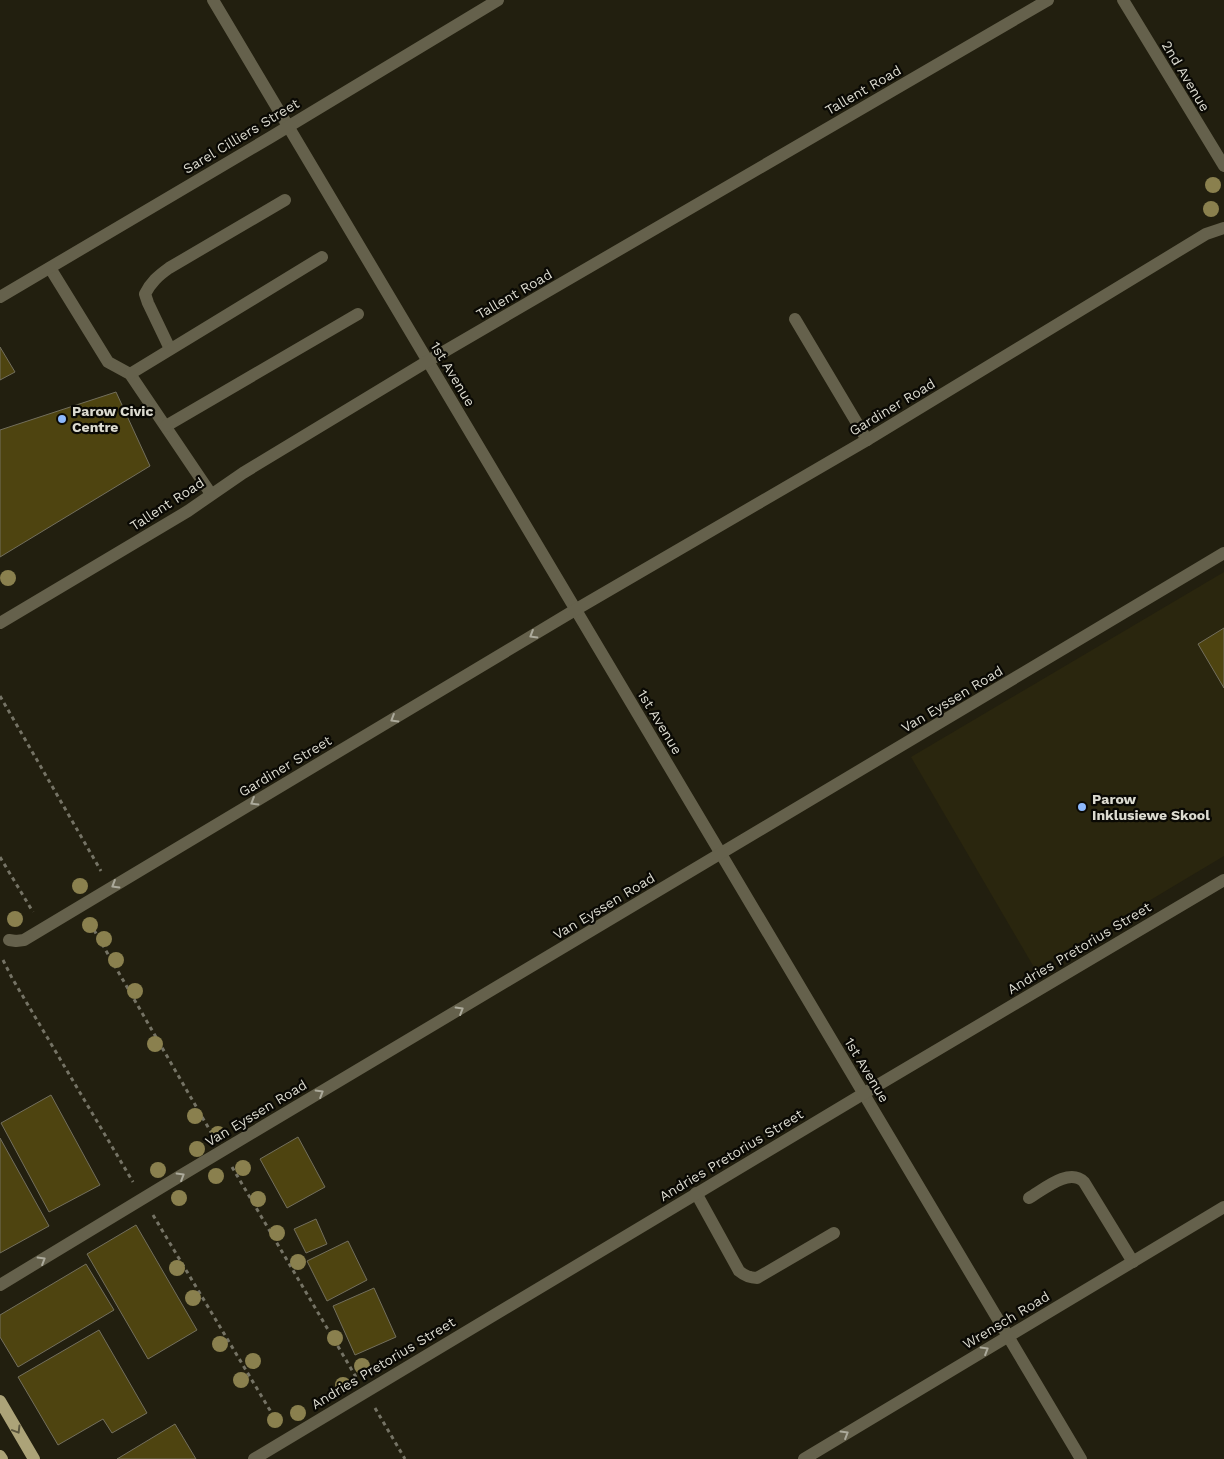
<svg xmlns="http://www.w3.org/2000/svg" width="1224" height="1459" font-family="'Work Sans',sans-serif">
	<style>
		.built { fill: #2a260e }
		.building { fill: #4e4410; stroke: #736f5d }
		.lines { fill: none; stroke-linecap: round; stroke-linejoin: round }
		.path { stroke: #757365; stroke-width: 3; stroke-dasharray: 4 4; stroke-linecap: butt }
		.lane { stroke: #65614c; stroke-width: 12 }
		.street { stroke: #65614c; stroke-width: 12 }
		.primary { stroke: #aca378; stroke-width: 12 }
		.tree { fill: #8a804e }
		.oneway { stroke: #acaa9b }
		.oneway2 { stroke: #5b563e }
		.poi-dot { fill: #8db9fc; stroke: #0a0904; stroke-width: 2 }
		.labels { text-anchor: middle; stroke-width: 4.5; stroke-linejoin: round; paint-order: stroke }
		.street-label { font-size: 14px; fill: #dcdbd0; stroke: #0a0904 }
		.poi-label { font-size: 14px; font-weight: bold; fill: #dcdbd0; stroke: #0a0904; text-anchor: start }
	</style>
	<rect width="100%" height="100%" fill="#221f0f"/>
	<!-- built -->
	<polygon class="built" points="1224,572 1224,856 1035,969 911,757"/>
	<!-- building -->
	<g class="building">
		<polygon points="0,347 15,372 0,380"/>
		<polygon points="116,392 150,466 0,557 0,430"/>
		<polygon points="1224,628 1224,688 1198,644"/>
		<polygon points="51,1095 100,1185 49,1212 1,1123"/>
		<polygon points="298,1137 325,1187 287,1208 260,1159"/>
		<polygon points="0,1138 49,1226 0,1253"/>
		<polygon points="316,1219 327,1244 306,1253 294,1229"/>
		<polygon points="136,1225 197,1330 148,1359 87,1254"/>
		<polygon points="348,1241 367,1280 327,1301 307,1261"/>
		<polygon points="86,1264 114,1310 18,1367 0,1337 0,1315"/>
		<polygon points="374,1288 396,1337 355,1355 333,1306"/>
		<polygon points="99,1330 147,1413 112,1433 103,1419 58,1445 18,1377"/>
		<polygon points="175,1424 196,1459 117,1459"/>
	</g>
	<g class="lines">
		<!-- path -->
		<g class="path">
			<polyline points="0,696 101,871"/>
			<polyline points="0,857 33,912"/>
			<polyline points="90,923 212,1134"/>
			<polyline points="3,960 12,978 133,1182"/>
			<polyline points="232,1167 356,1377"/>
			<polyline points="153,1215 277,1422"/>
			<polyline points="375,1408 405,1459"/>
		</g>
		<!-- lane -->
		<g class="lane">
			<polyline points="50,268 108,362 130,374 211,494"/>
			<polyline points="795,319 867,440"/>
			<path d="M170 349 148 303 145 294C151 282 158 276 169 268L285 200"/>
			<polyline points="130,374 322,257"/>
			<polyline points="166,426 358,314"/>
			<path d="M696 1193 739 1271C745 1276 750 1278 757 1278L834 1233"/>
			<path d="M1029 1198C1043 1190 1069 1167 1084 1182L1133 1262"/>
		</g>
		<!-- street -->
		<g class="street">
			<path d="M213 0C502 487 794 972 1081 1459"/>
			<polyline points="1123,0 1224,166"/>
			<polyline points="0,297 271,137 498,0"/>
			<polyline points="0,623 188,511 243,473 428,361 1048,0"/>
			<polyline points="9,940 16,941 24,940 575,610 867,440 1206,234 1224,228"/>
			<polyline points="0,1285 185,1173 1224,553"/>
			<polyline points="254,1459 878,1085 1224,880"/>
			<polyline points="804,1459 1224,1207"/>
		</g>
		<!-- primary -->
		<g class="primary">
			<polyline points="0,1401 34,1459"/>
			<polyline points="0,1456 2,1459"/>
		</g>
	</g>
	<!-- trees -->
	<g class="tree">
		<circle cx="1213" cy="185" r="8"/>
		<circle cx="1211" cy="209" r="8"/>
		<circle cx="8" cy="578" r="8"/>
		<circle cx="80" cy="886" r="8"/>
		<circle cx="15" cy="919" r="8"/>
		<circle cx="90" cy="925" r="8"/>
		<circle cx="104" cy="939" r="8"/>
		<circle cx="116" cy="960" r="8"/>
		<circle cx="135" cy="991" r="8"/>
		<circle cx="155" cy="1044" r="8"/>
		<circle cx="195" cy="1116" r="8"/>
		<circle cx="218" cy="1134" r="8"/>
		<circle cx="197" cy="1149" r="8"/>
		<circle cx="243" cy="1168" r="8"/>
		<circle cx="158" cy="1170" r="8"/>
		<circle cx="216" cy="1176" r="8"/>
		<circle cx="179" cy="1198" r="8"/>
		<circle cx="258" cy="1199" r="8"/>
		<circle cx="277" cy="1233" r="8"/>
		<circle cx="298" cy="1262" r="8"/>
		<circle cx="177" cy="1268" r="8"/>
		<circle cx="193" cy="1298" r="8"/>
		<circle cx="335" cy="1338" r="8"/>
		<circle cx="220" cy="1344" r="8"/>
		<circle cx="253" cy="1361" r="8"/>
		<circle cx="362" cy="1366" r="8"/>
		<circle cx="241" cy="1380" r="8"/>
		<circle cx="343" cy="1385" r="8"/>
		<circle cx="298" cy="1413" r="8"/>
		<circle cx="275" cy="1420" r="8"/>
	</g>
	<!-- one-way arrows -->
	<defs><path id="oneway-chevron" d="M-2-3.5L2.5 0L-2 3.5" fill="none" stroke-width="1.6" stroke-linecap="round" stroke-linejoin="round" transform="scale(1.25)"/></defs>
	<g class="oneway">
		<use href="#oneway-chevron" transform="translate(533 635) rotate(149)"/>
		<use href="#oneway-chevron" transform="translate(394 719) rotate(149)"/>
		<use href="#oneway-chevron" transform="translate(254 802) rotate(149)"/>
		<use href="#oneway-chevron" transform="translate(115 885) rotate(149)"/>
		<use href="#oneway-chevron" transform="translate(460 1010) rotate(-31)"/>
		<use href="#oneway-chevron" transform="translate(320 1093) rotate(-31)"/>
		<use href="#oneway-chevron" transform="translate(181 1176) rotate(-31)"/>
		<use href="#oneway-chevron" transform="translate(42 1260) rotate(-31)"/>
		<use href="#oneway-chevron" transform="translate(985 1350) rotate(-31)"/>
		<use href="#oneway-chevron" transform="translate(845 1434) rotate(-31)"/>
	</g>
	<use class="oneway2" href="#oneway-chevron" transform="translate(17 1430) rotate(59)"/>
	<!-- markers -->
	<g class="poi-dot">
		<circle cx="62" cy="419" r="5"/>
		<circle cx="1082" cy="807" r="5"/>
	</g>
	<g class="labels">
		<!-- street labels -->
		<g class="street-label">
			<text transform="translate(1186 76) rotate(59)" y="5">2nd Avenue</text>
			<text transform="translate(863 90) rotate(-30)" y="5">Tallent Road</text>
			<text transform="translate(241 136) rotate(-31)" y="5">Sarel Cilliers Street</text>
			<text transform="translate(514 294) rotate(-30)" y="5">Tallent Road</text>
			<text transform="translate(453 374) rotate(59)" y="5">1st Avenue</text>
			<text transform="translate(892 407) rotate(-31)" y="5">Gardiner Road</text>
			<text transform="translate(167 504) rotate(-33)" y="5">Tallent Road</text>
			<text transform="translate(952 699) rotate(-31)" y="5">Van Eyssen Road</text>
			<text transform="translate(660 722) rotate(59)" y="5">1st Avenue</text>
			<text transform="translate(285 766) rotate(-31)" y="5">Gardiner Street</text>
			<text transform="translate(604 906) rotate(-31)" y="5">Van Eyssen Road</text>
			<text transform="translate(1079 948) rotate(-31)" y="5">Andries Pretorius Street</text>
			<text transform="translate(867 1070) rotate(59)" y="5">1st Avenue</text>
			<text transform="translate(256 1113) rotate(-31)" y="5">Van Eyssen Road</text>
			<text transform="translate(731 1155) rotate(-31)" y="5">Andries Pretorius Street</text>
			<text transform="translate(1006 1320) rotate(-31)" y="5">Wrensch Road</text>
			<text transform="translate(383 1363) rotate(-31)" y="5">Andries Pretorius Street</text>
		</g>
		<!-- poi labels -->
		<g class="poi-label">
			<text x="72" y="416">Parow Civic<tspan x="72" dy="16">Centre</tspan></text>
			<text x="1092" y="804">Parow<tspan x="1092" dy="16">Inklusiewe Skool</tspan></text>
		</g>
	</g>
</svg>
